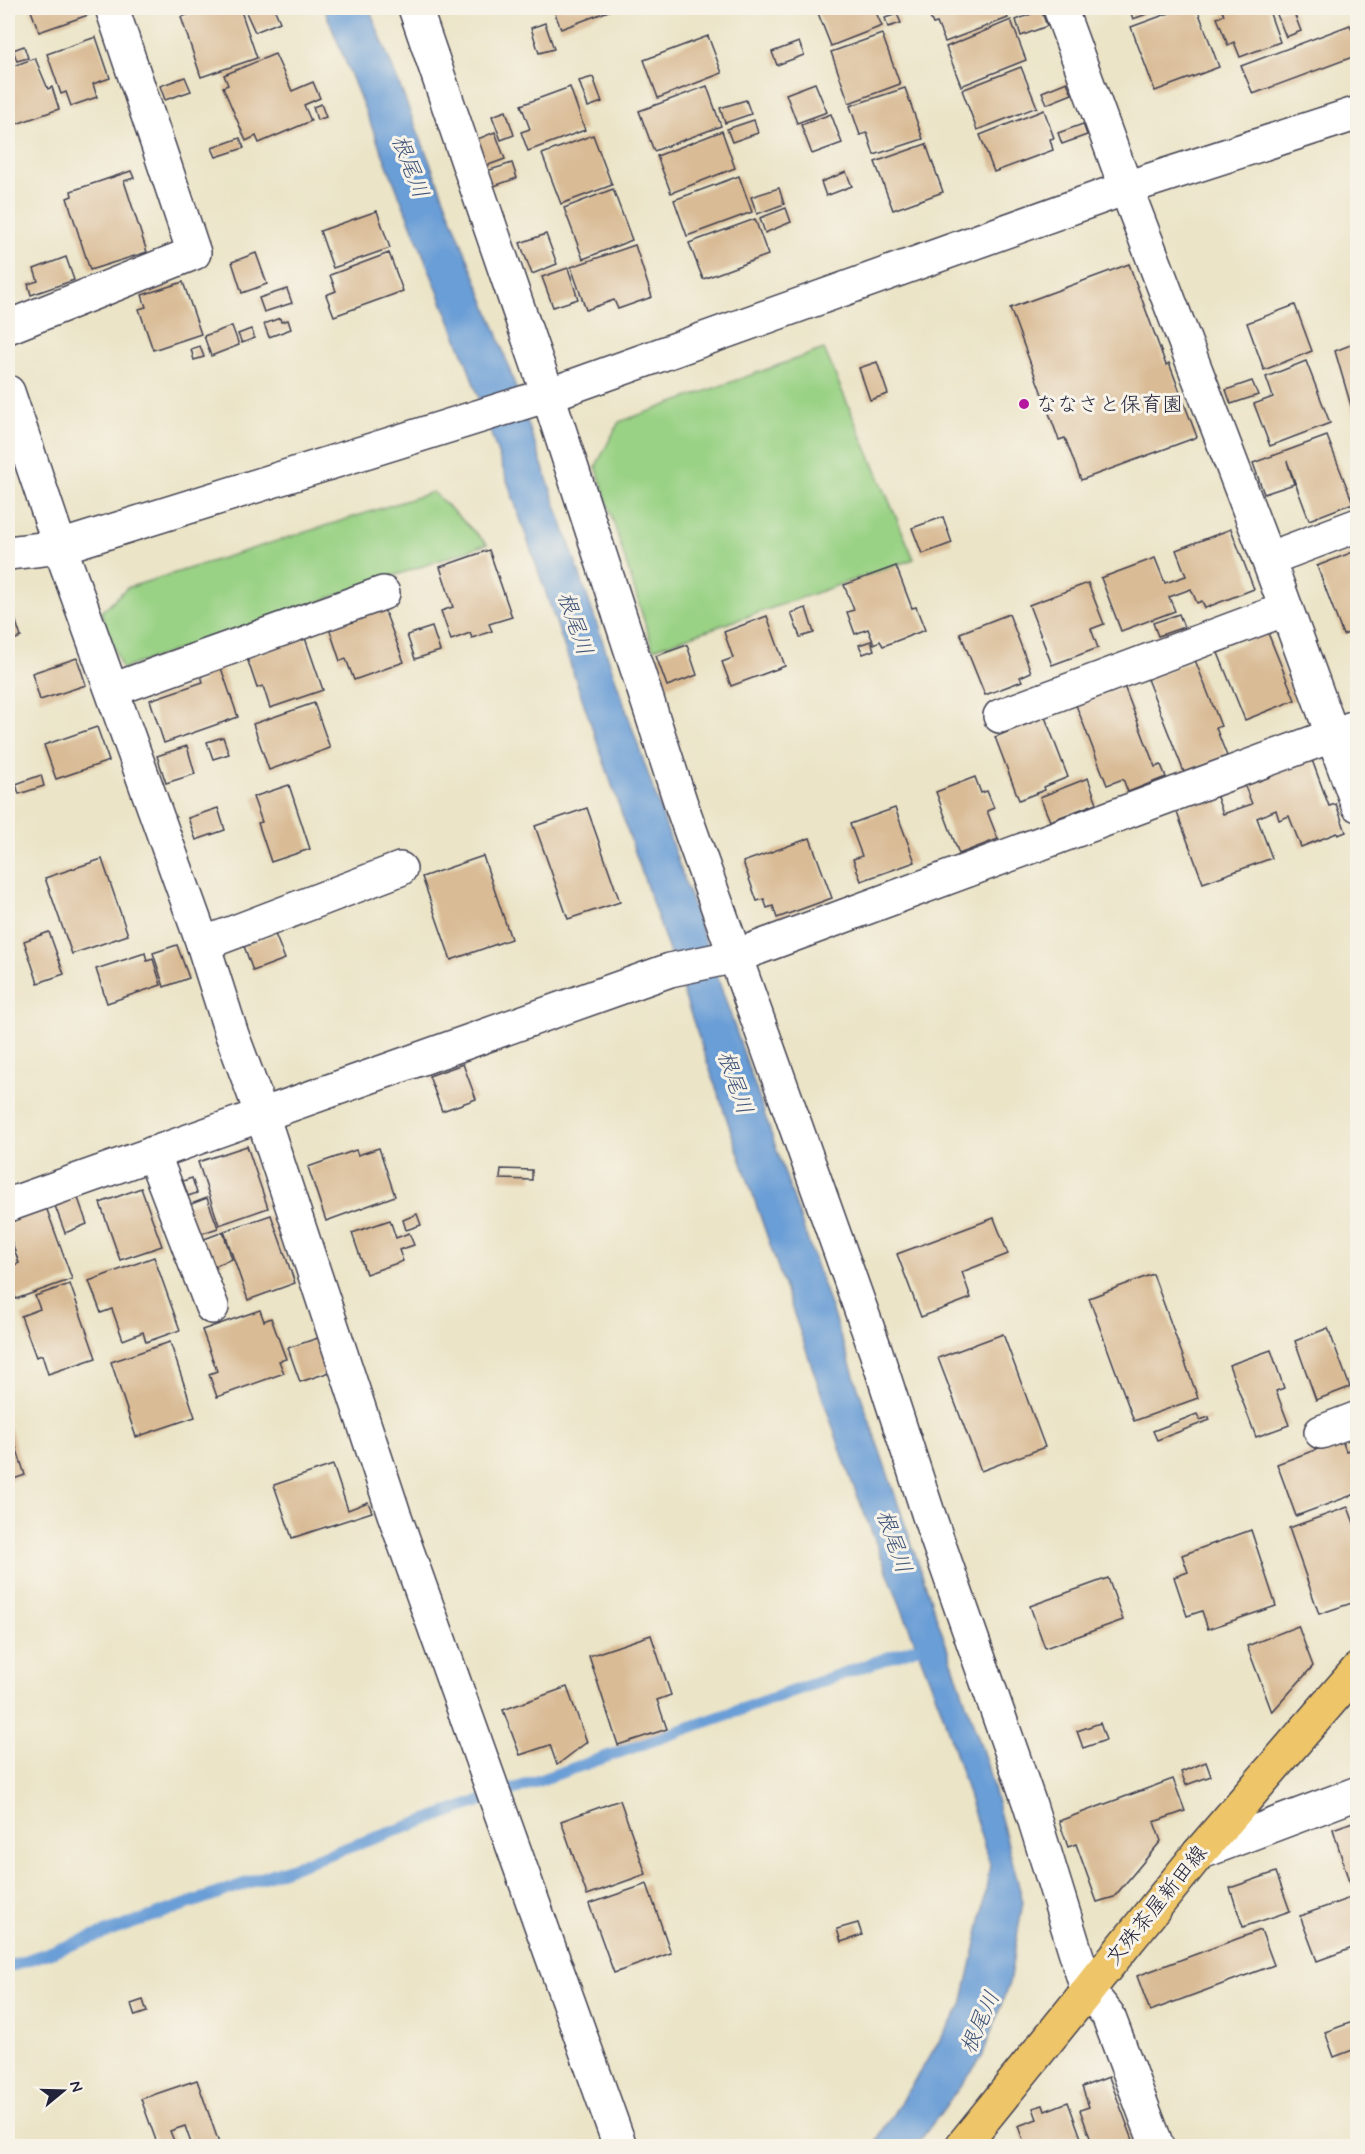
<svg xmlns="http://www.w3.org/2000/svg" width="1365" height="2154" font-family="Mynerve,'Klee One',sans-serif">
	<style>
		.green { fill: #9ad285; stroke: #5e7a60; stroke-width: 1.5 }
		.water { fill: #6a9ed6; stroke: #466088; stroke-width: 1.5 }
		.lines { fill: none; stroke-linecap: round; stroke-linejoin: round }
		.stream { stroke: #6a9ed6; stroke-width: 12 }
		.building { fill: #d9bb95 }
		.minor-casing { stroke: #403f50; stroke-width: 36 }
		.major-casing { stroke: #403f50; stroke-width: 36 }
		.minor { stroke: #fff; stroke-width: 33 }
		.major { stroke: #eec569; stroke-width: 33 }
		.poi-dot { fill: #b5179e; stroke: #f7f3e8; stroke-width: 2 }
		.labels { text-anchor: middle; stroke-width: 6; stroke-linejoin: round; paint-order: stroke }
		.poi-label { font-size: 21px; fill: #22223b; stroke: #f7f3e8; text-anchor: start }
		.street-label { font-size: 21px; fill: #22223b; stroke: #f7f3e8 }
		.water-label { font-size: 22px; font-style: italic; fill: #3f5479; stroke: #f7f3e8 }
	</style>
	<rect width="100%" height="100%" fill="#f7f3e8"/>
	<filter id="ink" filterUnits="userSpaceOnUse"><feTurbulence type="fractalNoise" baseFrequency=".0167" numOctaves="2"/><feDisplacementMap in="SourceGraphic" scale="12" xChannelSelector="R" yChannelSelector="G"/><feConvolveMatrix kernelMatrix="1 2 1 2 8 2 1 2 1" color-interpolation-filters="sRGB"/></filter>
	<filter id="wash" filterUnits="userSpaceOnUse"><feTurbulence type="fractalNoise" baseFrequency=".008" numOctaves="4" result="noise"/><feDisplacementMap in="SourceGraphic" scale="24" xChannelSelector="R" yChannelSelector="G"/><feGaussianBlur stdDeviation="1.35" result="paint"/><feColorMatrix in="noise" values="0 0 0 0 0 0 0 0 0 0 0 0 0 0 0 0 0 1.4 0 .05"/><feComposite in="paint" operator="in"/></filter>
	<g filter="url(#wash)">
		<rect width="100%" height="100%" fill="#ebe4c7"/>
		<!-- green -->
		<g class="green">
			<polygon points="824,349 914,559 653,649 596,466 619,422"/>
			<polygon points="433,492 487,544 122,669 101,612 127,588"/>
		</g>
		<!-- water -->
		<polygon class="water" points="324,8 369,8 497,333 986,1761 1023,1902 1009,1983 982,2057 916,2146 873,2146 962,2005 981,1921 990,1865 942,1711 850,1477 466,361"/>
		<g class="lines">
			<!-- stream -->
			<polyline class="stream" points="8,1967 927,1644"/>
		</g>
		<g id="blocks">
			<!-- building -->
			<g class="building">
				<polygon points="30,8 85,8 88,15 39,32"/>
				<polygon points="208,8 240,8 257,58 201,77 181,17"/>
				<polygon points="244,8 274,8 280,22 255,32"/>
				<polygon points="553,8 610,8 611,10 561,29"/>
				<polygon points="816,8 874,8 882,26 831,46"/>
				<polygon points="926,8 1004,8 1008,18 945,42 937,23 933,24"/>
				<polygon points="1129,8 1163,8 1133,19"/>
				<polygon points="1183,8 1197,8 1219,67 1155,91 1131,27"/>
				<polygon points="1221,8 1268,8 1280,42 1240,57 1234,42 1228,45 1217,18 1224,15"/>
				<polygon points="1288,8 1292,8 1301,31 1286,37 1276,12"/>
				<polygon points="1041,10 1047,26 1021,36 1016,20"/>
				<polygon points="897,14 901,23 888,27 885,18"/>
				<polygon points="1011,20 1026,60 961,86 946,47"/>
				<polygon points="545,23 554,49 539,53 531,28"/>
				<polygon points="1350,25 1358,44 1358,55 1253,94 1241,66"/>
				<polygon points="882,34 900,84 849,103 831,52"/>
				<polygon points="708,36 722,73 658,98 644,60"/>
				<polygon points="96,37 110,78 93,84 97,97 71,106 66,92 61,94 47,54"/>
				<polygon points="799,42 804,55 777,65 772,52"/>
				<polygon points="24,46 28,58 17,61 13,50"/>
				<polygon points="275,54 292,91 313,82 320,98 304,105 311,121 259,143 256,136 246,141 223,87 228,85 224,75"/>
				<polygon points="35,58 48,89 52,87 59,109 8,127 8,68"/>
				<polygon points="1021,67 1037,107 977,130 962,90"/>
				<polygon points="185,77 191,91 165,100 160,86"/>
				<polygon points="593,77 602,102 588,107 579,81"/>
				<polygon points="1067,82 1072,94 1047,104 1042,92"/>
				<polygon points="815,83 827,112 797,123 786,94"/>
				<polygon points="707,86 721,126 654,151 639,111"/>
				<polygon points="570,87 585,130 528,151 521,132 530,129 521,105"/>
				<polygon points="905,88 923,139 874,155 867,133 860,135 850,106"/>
				<polygon points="746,100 751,114 725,123 720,108"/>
				<polygon points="321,104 326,117 317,120 313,107"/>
				<polygon points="1044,110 1054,138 1050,139 1053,150 994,172 980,135"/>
				<polygon points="506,111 514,135 501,140 492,116"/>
				<polygon points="831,114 842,143 812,154 801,125"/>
				<polygon points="754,120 758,133 732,142 727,129"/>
				<polygon points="1083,124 1087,135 1062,144 1058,133"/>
				<polygon points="722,131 735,168 671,193 657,156"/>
				<polygon points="495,132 505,159 483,167 473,141"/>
				<polygon points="593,135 612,185 561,204 542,154"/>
				<polygon points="240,138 244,148 216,157 212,148"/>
				<polygon points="926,144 943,192 893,210 875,162"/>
				<polygon points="512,163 517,178 491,187 487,171"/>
				<polygon points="131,171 134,178 124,181 147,252 90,270 67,198 72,196 71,191"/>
				<polygon points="846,172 852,186 826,196 821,182"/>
				<polygon points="739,176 752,212 687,236 674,200"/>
				<polygon points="779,188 784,204 757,214 751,197"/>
				<polygon points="613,189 632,240 583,259 564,208"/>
				<polygon points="786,208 791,222 765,233 760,218"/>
				<polygon points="377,211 390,248 333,268 320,231"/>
				<polygon points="755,219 768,255 703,279 689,243"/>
				<polygon points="546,234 557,264 532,274 520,243"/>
				<polygon points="635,245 652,297 618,309 614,300 586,310 571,267"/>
				<polygon points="256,253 267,284 242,293 232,262"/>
				<polygon points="389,253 403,291 334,316 326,295 336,291 330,275"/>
				<polygon points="66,257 74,280 31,295 28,284 38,281 34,269"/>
				<polygon points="1129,264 1166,365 1169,363 1197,437 1081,480 1065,438 1059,440 1010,308"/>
				<polygon points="568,268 578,299 553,307 542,277"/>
				<polygon points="183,282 201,334 153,350 139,309 146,307 142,295"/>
				<polygon points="287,289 292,303 264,312 259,298"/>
				<polygon points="1295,305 1312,351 1264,370 1247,323"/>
				<polygon points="280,318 281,322 288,320 291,329 269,337 264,324"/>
				<polygon points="232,326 239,345 211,356 204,336"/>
				<polygon points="251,329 255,338 242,343 238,334"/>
				<polygon points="1358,342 1358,415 1354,416 1335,351"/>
				<polygon points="200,346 204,357 194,360 191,349"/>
				<polygon points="1306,361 1330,423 1270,446 1254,404 1273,397 1266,377"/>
				<polygon points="877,362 888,394 870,400 859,368"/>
				<polygon points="1252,381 1258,395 1231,404 1226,390"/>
				<polygon points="1327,436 1353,503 1309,520 1287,461 1294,484 1264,494 1253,463"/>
				<polygon points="943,517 952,543 922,554 912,528"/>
				<polygon points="1231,529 1254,589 1205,608 1202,601 1197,603 1191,589 1169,597 1175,611 1121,631 1101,578 1155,558 1165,583 1186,576 1176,550"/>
				<polygon points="489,550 512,617 489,624 492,631 472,638 470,633 451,640 441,611 453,607 440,567"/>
				<polygon points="1358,550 1358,630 1343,635 1317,566"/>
				<polygon points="896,566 912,608 916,607 925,630 883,646 880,641 874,644 868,629 855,634 847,612 854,610 844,585"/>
				<polygon points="1088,583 1104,624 1091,629 1098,648 1052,665 1029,605"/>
				<polygon points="806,608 814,633 800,637 791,613"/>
				<polygon points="384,609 404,662 354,680 346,659 340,661 329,628"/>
				<polygon points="1009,614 1031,672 1020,677 1022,681 985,695 960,633"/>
				<polygon points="1179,614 1184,627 1158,636 1153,623"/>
				<polygon points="14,616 21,637 8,642 8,618"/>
				<polygon points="767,616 785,666 731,686 722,662 733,658 724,632"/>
				<polygon points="432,627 440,651 415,659 407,635"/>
				<polygon points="1268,633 1295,700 1245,720 1218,653"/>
				<polygon points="305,638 323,690 270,708 263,686 257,688 247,658"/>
				<polygon points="871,641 874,650 863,654 859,645"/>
				<polygon points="687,645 697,675 667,686 656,656"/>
				<polygon points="77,658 86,685 40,700 32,673"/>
				<polygon points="1195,660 1221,726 1216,728 1227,756 1184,772 1147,679"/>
				<polygon points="220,665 238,717 164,743 150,700 203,682 200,672"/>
				<polygon points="1124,686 1155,767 1161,765 1166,777 1128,792 1123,779 1107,785 1076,705"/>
				<polygon points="314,703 330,748 269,770 253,724"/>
				<polygon points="1045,717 1068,777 1044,787 1045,790 1019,800 995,737"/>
				<polygon points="97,727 109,761 56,779 44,745"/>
				<polygon points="223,737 229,754 213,759 207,742"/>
				<polygon points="187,746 195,774 166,783 157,756"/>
				<polygon points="1312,760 1329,806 1336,804 1346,832 1338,835 1337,833 1301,847 1289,816 1279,820 1276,810 1257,818 1272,858 1203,883 1176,810 1216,794 1223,814 1252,804 1244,784"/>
				<polygon points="41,775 44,786 19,794 16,784"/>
				<polygon points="975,777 981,793 987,791 994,808 987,811 998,839 959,854 936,792"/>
				<polygon points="1088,778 1097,803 1050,821 1040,797"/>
				<polygon points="289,785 310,849 271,862 258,823 262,822 253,797"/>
				<polygon points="218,808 225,830 196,840 188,818"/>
				<polygon points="587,808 620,902 568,919 535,826"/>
				<polygon points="895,808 915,862 861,881 853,859 862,856 850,824"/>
				<polygon points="810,838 832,898 777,918 773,906 767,908 764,899 757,901 743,862"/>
				<polygon points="483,856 511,939 451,960 422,877"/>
				<polygon points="102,859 128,935 72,954 45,878"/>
				<polygon points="49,932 64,974 38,983 24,941"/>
				<polygon points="275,934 285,959 253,971 244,946"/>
				<polygon points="177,945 189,978 164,987 153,953"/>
				<polygon points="145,953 147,961 153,959 161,985 107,1003 96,969"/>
				<polygon points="463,1064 476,1099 442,1111 429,1076"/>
				<polygon points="247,1146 268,1208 219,1225 198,1162"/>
				<polygon points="379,1148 395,1196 326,1221 308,1167 356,1150 358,1155"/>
				<polygon points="501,1169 532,1170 532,1180 500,1179"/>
				<polygon points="192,1178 197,1193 188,1196 183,1181"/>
				<polygon points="141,1188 162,1246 120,1260 100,1203"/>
				<polygon points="77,1195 87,1224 65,1233 54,1203"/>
				<polygon points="207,1198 218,1228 197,1235 186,1206"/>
				<polygon points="46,1207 72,1279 16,1299 8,1275 8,1268 19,1263 8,1231 8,1221"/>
				<polygon points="417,1214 421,1225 406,1230 403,1220"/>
				<polygon points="271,1215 295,1283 248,1300 224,1231"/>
				<polygon points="994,1218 1008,1254 962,1272 971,1298 921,1317 897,1254"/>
				<polygon points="390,1220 396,1238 409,1233 414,1245 399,1250 403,1261 366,1274 352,1233"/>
				<polygon points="223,1232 232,1259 209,1268 199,1241"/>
				<polygon points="154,1257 180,1330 146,1342 143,1332 123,1340 112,1309 101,1313 89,1281"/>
				<polygon points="1153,1274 1198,1398 1134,1421 1089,1298"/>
				<polygon points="70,1284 96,1358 48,1374 42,1355 36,1357 21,1316 40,1309 35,1296"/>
				<polygon points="260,1310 264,1321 271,1318 286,1359 279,1361 284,1373 217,1397 209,1374 217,1371 202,1330"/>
				<polygon points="1328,1328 1350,1387 1316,1400 1295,1341"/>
				<polygon points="1003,1334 1045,1447 981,1471 938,1358"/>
				<polygon points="318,1338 330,1372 300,1382 288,1348"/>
				<polygon points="170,1342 195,1417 136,1437 111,1362"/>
				<polygon points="1271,1350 1284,1388 1276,1391 1289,1425 1256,1437 1229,1365"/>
				<polygon points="1197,1414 1200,1420 1209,1417 1210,1420 1157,1440 1153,1431"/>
				<polygon points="10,1428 25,1475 8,1481 8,1429"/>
				<polygon points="1342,1440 1346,1451 1358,1447 1358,1493 1296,1516 1277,1464"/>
				<polygon points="333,1465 348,1510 368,1502 372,1512 292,1538 274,1485"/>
				<polygon points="1348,1507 1358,1534 1358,1540 1356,1540 1358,1546 1358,1601 1319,1614 1289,1528"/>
				<polygon points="1251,1530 1276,1606 1208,1629 1202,1611 1187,1616 1174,1577 1188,1572 1182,1555"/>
				<polygon points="1108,1578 1123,1620 1045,1648 1030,1606"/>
				<polygon points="1298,1626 1313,1666 1272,1712 1247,1646"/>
				<polygon points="651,1635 671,1695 657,1700 667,1729 618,1745 589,1656"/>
				<polygon points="567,1687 587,1742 557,1765 550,1745 520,1755 503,1710"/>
				<polygon points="1100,1723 1106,1740 1083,1748 1077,1731"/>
				<polygon points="1206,1762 1211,1776 1186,1785 1181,1772"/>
				<polygon points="1173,1779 1185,1811 1154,1822 1161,1841 1114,1897 1097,1902 1076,1844 1068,1847 1059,1821"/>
				<polygon points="620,1800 646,1874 587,1895 561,1821"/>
				<polygon points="1358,1820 1358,1883 1350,1885 1333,1829"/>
				<polygon points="1276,1872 1290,1911 1243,1927 1230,1888"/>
				<polygon points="647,1884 671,1953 614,1973 589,1904"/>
				<polygon points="1358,1895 1358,1946 1317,1961 1300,1916"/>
				<polygon points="858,1923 862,1935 841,1942 837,1929"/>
				<polygon points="1261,1930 1274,1965 1150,2011 1137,1976"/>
				<polygon points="143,2000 147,2012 135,2016 131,2004"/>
				<polygon points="1358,2020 1358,2048 1334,2057 1325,2032"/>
				<polygon points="1109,2077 1133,2140 1116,2146 1093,2146 1080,2110 1089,2107 1082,2087"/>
				<polygon points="197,2080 220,2146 192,2146 185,2126 170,2131 176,2146 158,2146 141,2099"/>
				<polygon points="1068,2102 1084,2146 1025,2146 1018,2126 1037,2119 1033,2108 1043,2105 1045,2111"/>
			</g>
		</g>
	</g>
	<g filter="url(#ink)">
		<use href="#blocks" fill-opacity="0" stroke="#403f50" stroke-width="1.5"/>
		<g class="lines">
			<!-- minor casing -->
			<g class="minor-casing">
				<g id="minor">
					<polyline points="415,8 548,395 681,804 876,1352 928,1513 1030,1805 1087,1989 1108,2015 1157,2146"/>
					<polyline points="1060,8 1126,188 1268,559 1358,805"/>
					<polyline points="8,327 194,253 112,8"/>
					<polyline points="8,392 60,547 203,944 232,1035 262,1115 394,1514 620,2146"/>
					<polyline points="8,553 60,547 548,395 1126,188 1358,113"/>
					<polyline points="1268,559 1358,525"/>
					<polyline points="112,690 383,593"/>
					<polyline points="1000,716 1286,609"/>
					<polyline points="203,944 400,869"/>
					<polyline points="153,1153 212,1307"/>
					<polyline points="8,1205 670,970 736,956 1358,726"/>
					<polyline points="1321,1432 1358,1418"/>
					<polyline points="1199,1853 1358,1793"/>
				</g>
			</g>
			<!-- major casing -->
			<g class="major-casing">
				<polyline id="major" points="962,2146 1199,1853 1358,1669"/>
			</g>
			<!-- minor -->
			<use href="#minor" class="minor"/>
			<!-- major -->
			<use href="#major" class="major"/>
		</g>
	</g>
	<!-- markers -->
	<circle class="poi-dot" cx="1024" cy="404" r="6"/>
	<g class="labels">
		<!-- poi labels -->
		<g class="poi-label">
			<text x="1036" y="411">ななさと保育園</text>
		</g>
		<!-- street labels -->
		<g class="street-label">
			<text transform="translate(1156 1905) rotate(-51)" y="7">文殊茶屋新田線</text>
		</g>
		<!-- water labels -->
		<g class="water-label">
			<text transform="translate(411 166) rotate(69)" y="8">根尾川</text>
			<text transform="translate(576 623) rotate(71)" y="8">根尾川</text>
			<text transform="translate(736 1082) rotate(71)" y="8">根尾川</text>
			<text transform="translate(895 1541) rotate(71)" y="8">根尾川</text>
			<text transform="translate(979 2022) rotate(-66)" y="8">根尾川</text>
		</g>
	</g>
	<!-- margin -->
	<rect width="1365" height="2154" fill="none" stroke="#f7f3e8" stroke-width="30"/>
	<!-- north arrow -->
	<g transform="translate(63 2091) rotate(71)" stroke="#f7f3e8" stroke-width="4.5" paint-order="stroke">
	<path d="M0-4.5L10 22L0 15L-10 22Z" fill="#22223b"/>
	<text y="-9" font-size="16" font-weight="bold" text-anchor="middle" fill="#22223b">N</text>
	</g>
</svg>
